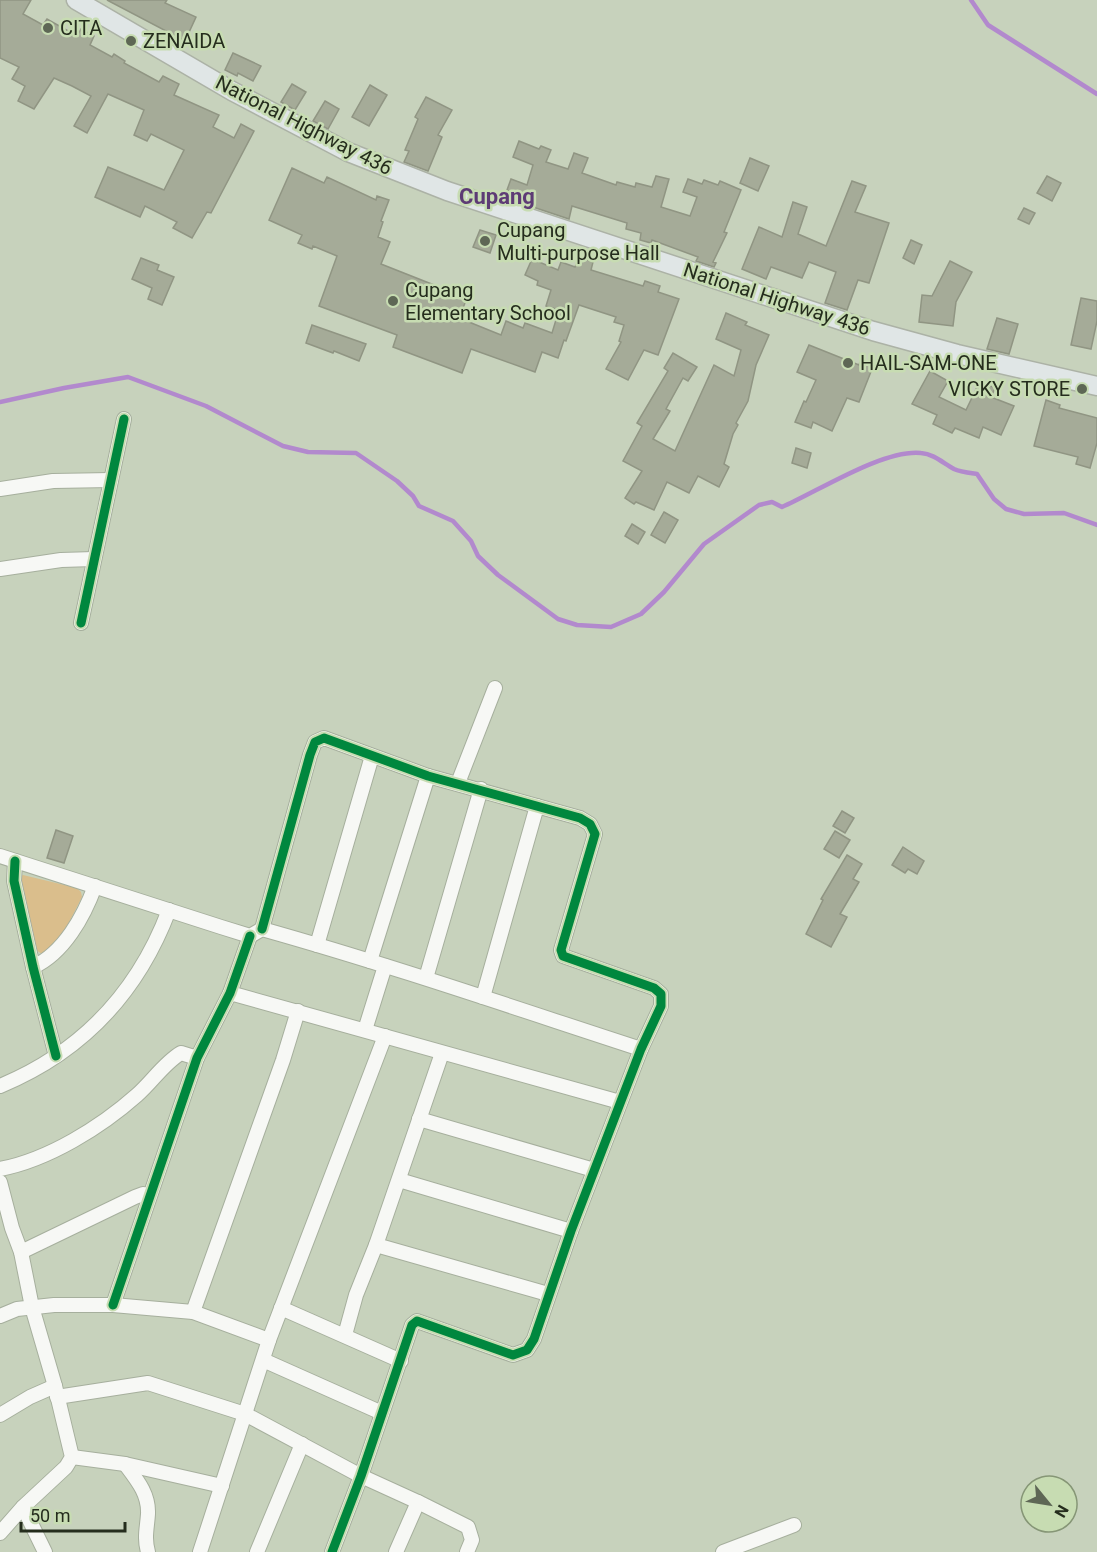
<svg xmlns="http://www.w3.org/2000/svg" width="1097" height="1552" font-family="Roboto,sans-serif">
	<style>
		.green { fill: #dabe8c }
		.lines { fill: none; stroke-linecap: round; stroke-linejoin: round }
		.stream { stroke: #b289cd; stroke-width: 4.5 }
		.building { fill: #a5ab98; stroke: #909583; stroke-width: 1.5 }
		.minor-casing { stroke: #a6af9d; stroke-width: 16 }
		.major-casing { stroke: #acb2a6; stroke-width: 21 }
		.minor { stroke: #f7f8f5; stroke-width: 14 }
		.major { stroke: #e0e6e6; stroke-width: 18 }
		.cycleway-casing { stroke: #c7dcb2; stroke-width: 13 }
		.cycleway { stroke: #00873e; stroke-width: 9 }
		.poi-dot { fill: #5e6755; stroke: #c7dcb2; stroke-width: 2 }
		.labels { text-anchor: middle; stroke-width: 5; stroke-linejoin: round; paint-order: stroke }
		.poi-label { font-size: 20px; fill: #252d1d; stroke: #c7dcb2; text-anchor: start }
		.street-label { font-size: 20px; fill: #252d1d; stroke: #c7dcb2 }
		.quarter-label { font-size: 22px; font-weight: bold; fill: #5d3b75; stroke: #c7dcb2 }
	</style>
	<rect width="100%" height="100%" fill="#c7d2bc"/>
	<!-- green -->
	<path class="green" d="M23 875 77 888 81 892 82 897C72 916 61 943 42 954L36 950 20 877Z"/>
	<g class="lines">
		<!-- stream -->
		<g class="stream">
			<polyline points="971,0 988,25 1097,94"/>
			<path d="M0 402 64 388 128 377 206 406 283 446 308 452 356 453 397 481 413 496 419 506 453 521 471 541 478 556 498 575 558 619 577 625 611 627 641 614 664 592 704 544 759 505 772 502 782 507C817 492 883 449 921 453 934 454 943 463 954 469 960 472 970 473 977 474L994 499 1006 509 1024 514 1064 513 1097 525"/>
		</g>
	</g>
	<!-- building -->
	<g class="building">
		<polygon points="0,0 31,0 23,14 43,25 47,19 77,36 81,29 94,36 90,45 112,57 114,54 125,61 124,63 159,82 163,76 179,84 174,95 219,115 213,127 234,138 241,124 254,131 211,213 207,212 192,238 173,228 177,222 145,206 140,217 95,197 108,167 164,190 184,150 151,134 147,141 134,135 144,110 108,94 87,133 74,126 91,96 72,86 54,78 34,109 18,101 25,86 12,79 19,67 0,58"/>
		<polygon points="107,0 167,0 165,3 196,17 185,41"/>
		<polygon points="233,53 261,66 253,81 238,73 237,76 225,70"/>
		<polygon points="292,84 306,92 295,110 281,102"/>
		<polygon points="370,85 387,95 369,126 352,117"/>
		<polygon points="426,97 452,110 438,135 442,137 428,171 404,162 409,151 405,150 418,119 415,117"/>
		<polygon points="325,101 339,109 328,129 313,121"/>
		<polygon points="519,141 539,149 541,146 551,150 546,162 568,169 574,153 588,158 582,173 616,185 617,182 635,187 636,183 652,187 656,176 669,179 661,207 690,216 697,197 683,192 688,179 702,184 704,180 718,185 720,181 741,190 724,232 727,233 713,262 716,263 714,267 696,261 698,257 652,240 651,243 640,240 641,233 626,229 627,223 572,206 569,219 533,207 534,204 523,200 524,196 507,190 511,179 527,185 533,165 513,157"/>
		<polygon points="750,158 769,166 758,191 740,183"/>
		<polygon points="292,168 324,183 327,177 376,200 377,196 389,200 381,221 383,222 378,237 390,242 381,264 467,298 459,318 501,335 506,321 523,328 525,323 552,333 559,310 546,306 551,290 537,285 538,281 525,275 532,259 558,270 561,262 575,267 579,257 593,262 591,270 643,286 645,281 660,286 658,292 679,299 658,355 644,350 628,380 606,369 621,342 619,341 624,325 614,322 616,317 579,305 566,341 564,340 558,358 542,352 535,372 471,349 462,373 393,347 397,335 319,306 337,256 313,246 312,249 298,243 302,235 269,220"/>
		<polygon points="1047,176 1061,183 1052,201 1037,193"/>
		<polygon points="852,181 866,186 855,212 889,223 869,283 858,280 847,310 825,303 836,272 809,262 802,278 771,267 766,279 742,269 759,227 782,237 793,202 807,207 798,234 826,246"/>
		<polygon points="1024,208 1035,213 1029,224 1018,219"/>
		<polygon points="480,230 496,235 490,253 473,247"/>
		<polygon points="911,240 922,245 914,264 903,258"/>
		<polygon points="141,258 159,265 157,270 174,277 162,305 148,299 152,288 132,279"/>
		<polygon points="950,261 972,272 956,302 953,326 919,322 922,295 932,296"/>
		<polygon points="1081,298 1097,301 1097,321 1091,349 1071,345"/>
		<polygon points="726,313 747,322 745,325 769,335 756,365 748,401 736,423 738,425 733,434 724,464 729,467 719,487 698,476 689,493 667,482 654,510 636,502 634,504 625,498 642,471 623,461 642,426 637,423 668,371 664,368 673,353 697,367 688,381 683,378 666,409 670,411 653,439 675,451 714,365 734,376 741,350 716,339"/>
		<polygon points="997,318 1018,324 1009,354 987,349"/>
		<polygon points="312,325 366,344 359,361 334,351 333,353 306,343"/>
		<polygon points="809,345 859,365 861,359 874,364 859,402 847,398 832,431 813,422 811,428 795,422 804,401 806,402 816,380 797,372"/>
		<polygon points="930,371 948,381 939,397 966,410 980,381 995,388 991,397 1014,406 1001,435 983,427 979,438 955,428 952,433 933,424 937,415 912,404"/>
		<polygon points="1046,400 1060,405 1059,408 1097,418 1097,443 1090,468 1076,464 1078,457 1034,446"/>
		<polygon points="796,448 811,453 807,468 792,463"/>
		<polygon points="664,512 678,520 665,543 651,535"/>
		<polygon points="632,524 645,532 638,544 625,536"/>
		<polygon points="842,811 854,818 845,833 833,826"/>
		<polygon points="56,830 73,836 64,863 47,858"/>
		<polygon points="835,831 850,840 839,858 824,849"/>
		<polygon points="903,847 924,861 917,874 908,869 905,873 892,865"/>
		<polygon points="847,855 862,864 853,879 859,882 840,914 847,917 831,947 806,934 823,900 821,899"/>
	</g>
	<g class="lines">
		<!-- minor casing -->
		<g class="minor-casing">
			<g id="minor">
				<polyline points="0,489 53,481 111,480"/>
				<polyline points="0,569 61,560 94,559"/>
				<polyline points="81,623 124,419"/>
				<polyline points="458,783 495,688"/>
				<path d="M0 856 221 927 250 936 262 929C390 965 515 1008 641 1049"/>
				<polyline points="15,861 14,881 33,967 56,1056"/>
				<polyline points="262,929 310,755 315,742 324,738 428,776 580,818 590,824 595,834 561,950 563,956 654,988 661,994 661,1006 641,1049 571,1231 534,1339 527,1350 513,1355 417,1321 412,1325 361,1476 332,1552"/>
				<polyline points="317,945 372,756"/>
				<polyline points="370,961 428,776"/>
				<path d="M33 967C64 953 84 916 95 886"/>
				<polyline points="426,978 481,789"/>
				<polyline points="230,993 620,1102"/>
				<polyline points="483,997 537,806"/>
				<polyline points="365,1030 385,966"/>
				<path d="M0 1086C82 1052 138 992 169 910"/>
				<polyline points="419,1119 594,1170"/>
				<path d="M0 1169C48 1160 101 1127 137 1095 152 1082 164 1063 181 1053L197 1058"/>
				<polyline points="399,1180 571,1231"/>
				<polyline points="0,1182 12,1228 21,1252 32,1307 55,1386 72,1457 66,1467 23,1507 0,1533"/>
				<polyline points="376,1245 548,1294"/>
				<polyline points="21,1252 135,1197 143,1194 149,1196"/>
				<polyline points="113,1305 197,1058 230,993 250,936"/>
				<polyline points="281,1308 401,1361"/>
				<polyline points="193,1312 283,1060 298,1011"/>
				<polyline points="0,1316 17,1309 54,1305 113,1305 193,1312 269,1340"/>
				<polyline points="345,1335 356,1295 376,1245 442,1053"/>
				<polyline points="263,1360 382,1413"/>
				<polyline points="57,1397 148,1383 245,1414 361,1476 418,1502 396,1552"/>
				<polyline points="0,1415 30,1397 55,1386"/>
				<polyline points="72,1457 125,1464 222,1486"/>
				<path d="M125 1464C137 1480 149 1494 148 1514 147 1529 144 1537 148 1552"/>
				<polyline points="418,1502 468,1527 472,1540 467,1552"/>
				<polyline points="23,1507 45,1552"/>
				<polyline points="200,1552 269,1340 385,1036"/>
				<polyline points="257,1552 302,1444"/>
				<polyline points="723,1552 794,1525"/>
			</g>
		</g>
		<!-- major casing -->
		<g class="major-casing">
			<polyline id="major" points="76,0 232,91 348,152 447,191 873,331 957,354 1097,386"/>
		</g>
		<!-- minor -->
		<use href="#minor" class="minor"/>
		<!-- major -->
		<use href="#major" class="major"/>
		<!-- cycleway casing -->
		<g class="cycleway-casing">
			<g id="cycleway">
				<polyline points="81,623 124,419"/>
				<polyline points="15,861 14,881 33,967 56,1056"/>
				<polyline points="262,929 310,755 315,742 324,738 428,776 580,818 590,824 595,834 561,950 563,956 654,988 661,994 661,1006 641,1049 571,1231 534,1339 527,1350 513,1355 417,1321 412,1325 361,1476 332,1552"/>
				<polyline points="113,1305 197,1058 230,993 250,936"/>
			</g>
		</g>
		<!-- cycleway -->
		<use href="#cycleway" class="cycleway"/>
	</g>
	<!-- markers -->
	<g class="poi-dot">
		<circle cx="48" cy="28" r="6"/>
		<circle cx="131" cy="41" r="6"/>
		<circle cx="485" cy="241" r="6"/>
		<circle cx="393" cy="301" r="6"/>
		<circle cx="848" cy="363" r="6"/>
		<circle cx="1082" cy="389" r="6"/>
	</g>
	<g class="labels">
		<!-- poi labels -->
		<g class="poi-label">
			<text x="60" y="35">CITA</text>
			<text x="143" y="48">ZENAIDA</text>
			<text x="497" y="237">Cupang<tspan x="497" dy="23">Multi-purpose Hall</tspan></text>
			<text x="405" y="297">Cupang<tspan x="405" dy="23">Elementary School</tspan></text>
			<text x="860" y="370">HAIL-SAM-ONE</text>
			<text x="1070" y="396" text-anchor="end">VICKY STORE</text>
		</g>
		<!-- street labels -->
		<g class="street-label">
			<text transform="translate(304 125) rotate(27)" y="7">National Highway 436</text>
			<text transform="translate(777 299) rotate(18)" y="7">National Highway 436</text>
		</g>
		<!-- quarter labels -->
		<g class="quarter-label">
			<text x="497" y="204">Cupang</text>
		</g>
	</g>
	<!-- north arrow -->
	<g transform="translate(1049 1504) rotate(120)"><circle r="28" fill="#c7dcb2" stroke="#869676" stroke-width="1.5"/>
	<path d="M0-4.5L10 22L0 15L-10 22Z" fill="#5e6755"/>
	<text y="-9" font-size="16" font-weight="bold" text-anchor="middle" fill="#252d1d">N</text>
	</g>
	<!-- scale -->
	<path d="M21 1522v9h104v-9" fill="none" stroke="#252d1d" stroke-width="3"/>
	<text x="30" y="1522" font-size="18" fill="#252d1d" stroke="#c7dcb2" stroke-width="4.5" paint-order="stroke">50 m</text>
</svg>
